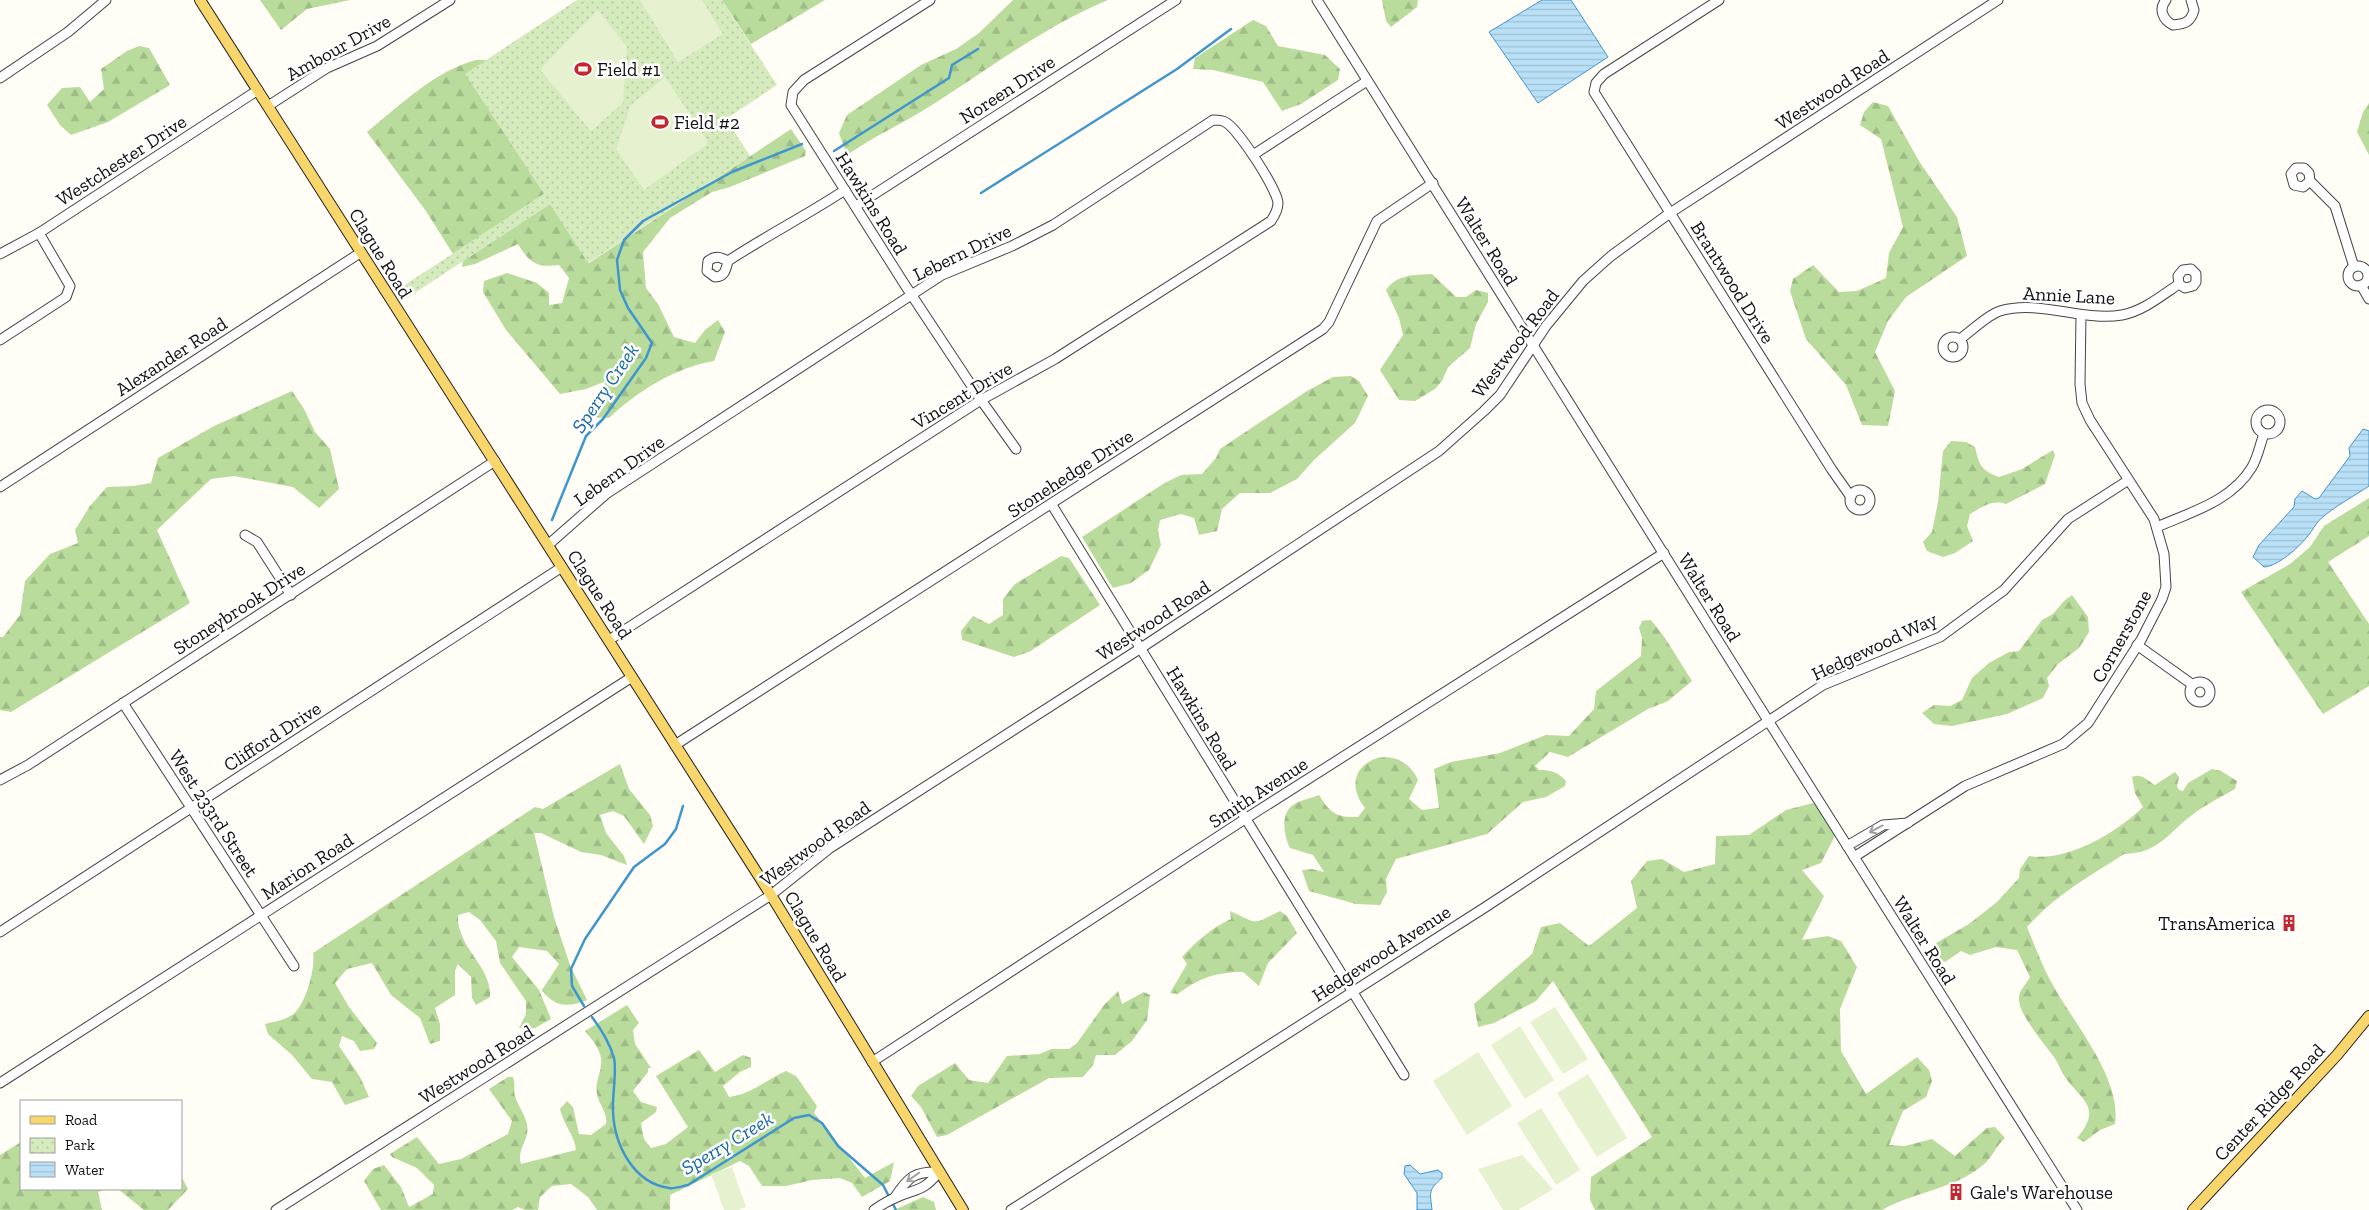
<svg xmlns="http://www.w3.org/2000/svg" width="2369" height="1210" font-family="'Zilla Slab',serif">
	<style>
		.forest { fill: url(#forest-firs) }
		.park { fill: url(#park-dots) }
		.pitch { fill: #e6f2cf }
		.water { fill: url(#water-rules); stroke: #3f96cf }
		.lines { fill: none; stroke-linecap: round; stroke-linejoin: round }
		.stream { stroke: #3f96cf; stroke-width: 2.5 }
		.minor-casing { stroke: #444; stroke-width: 11 }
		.major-casing { stroke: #222; stroke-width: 12 }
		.minor { stroke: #fff; stroke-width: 9 }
		.major { stroke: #f9d66b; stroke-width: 10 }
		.oneway { stroke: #a0a0a0 }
		.labels { text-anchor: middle; stroke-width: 5; stroke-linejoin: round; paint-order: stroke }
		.street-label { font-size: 19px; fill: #111; stroke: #fff }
		.poi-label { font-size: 19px; fill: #111; stroke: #fff; text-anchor: start }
		.water-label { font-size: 20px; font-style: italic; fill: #1768a6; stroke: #fff }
	</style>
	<defs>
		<pattern id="forest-firs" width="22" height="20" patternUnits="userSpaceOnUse" patternTransform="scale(1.25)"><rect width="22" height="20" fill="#b9dc9c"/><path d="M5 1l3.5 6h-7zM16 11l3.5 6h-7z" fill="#9ebc85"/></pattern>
		<pattern id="park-dots" width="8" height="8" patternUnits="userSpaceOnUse" patternTransform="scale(1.25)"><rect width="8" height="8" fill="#d5ebbd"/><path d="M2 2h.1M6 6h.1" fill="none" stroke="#b6c8a1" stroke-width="1.8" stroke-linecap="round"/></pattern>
		<pattern id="water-rules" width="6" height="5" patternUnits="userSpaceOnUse" patternTransform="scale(1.25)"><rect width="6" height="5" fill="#b9e0f7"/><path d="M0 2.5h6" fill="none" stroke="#9ebfd3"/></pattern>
	</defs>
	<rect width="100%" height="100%" fill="#fffdf5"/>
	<!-- forest -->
	<g class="forest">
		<polygon points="260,0 350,0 307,9 281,30"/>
		<polygon points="722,0 825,0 751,44"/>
		<path d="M1013 0H1108C1045 26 989 69 932 105 904 123 874 136 847 155L839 133 847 115 921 65 956 49 979 33Z"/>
		<polygon points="1382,0 1418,0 1417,7 1391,27 1386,21"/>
		<polygon points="1253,20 1266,26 1278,46 1325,55 1340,69 1338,80 1301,104 1282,111 1263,82 1213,70 1193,69 1195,58"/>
		<polygon points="139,46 149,48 170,85 108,122 71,135 60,125 47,105 62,88 80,87 90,102 104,89 101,69 127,51"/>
		<path d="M476 60H506L544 194 453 254 426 211 367 132C399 106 436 70 476 60Z"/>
		<polygon points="1873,102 1888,106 1919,161 1957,217 1967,256 1906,297 1888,321 1875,352 1895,391 1888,426 1862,425 1846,385 1806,339 1790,291 1793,279 1813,265 1839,292 1857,291 1886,278 1889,253 1903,227 1881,139 1860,125 1864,112"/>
		<polygon points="2369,103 2369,155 2357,132 2363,112"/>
		<path d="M791 129 806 151 805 156 730 187 712 192 670 218 643 252 646 288 658 304 674 337 695 343 705 330 718 320 725 332 714 361C674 368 638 391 609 418L588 417 606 381 586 389 560 394 506 330 483 292 484 281 507 273 537 283 549 293V305L562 303 569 278 559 265C536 268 530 263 518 244L475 264 462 267 463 261 550 204 589 263Z"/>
		<path d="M1432 274 1456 297H1466L1476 290 1488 293V302L1476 324 1470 348 1448 367 1442 381 1435 389 1415 401 1399 400 1380 370 1403 335 1399 318 1386 290C1397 274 1414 275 1432 274Z"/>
		<polygon points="1351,376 1359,381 1368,396 1355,423 1314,460 1297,479 1270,493 1240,493 1222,509 1217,531 1199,535 1194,518 1181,514 1160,520 1158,531 1161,545 1149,570 1131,583 1113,588 1082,537 1163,484 1181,475 1202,474 1216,458 1220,449 1307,391 1333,377"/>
		<polygon points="292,391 304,409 315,432 330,449 339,489 319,508 293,487 234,476 211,479 157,530 190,603 11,712 0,710 0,637 3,637 20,615 25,581 50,554 78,543 75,530 90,506 107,487 133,486 151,483 158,458 214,426"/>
		<path d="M1951 441 1966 442 1975 447C1979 465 1981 470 1999 477L2022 469 2053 450 2055 455 2045 484 2006 504C1992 499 1982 507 1970 514L1967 526 1973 541 1955 553 1943 557 1927 551 1923 542 1932 532 1938 502 1943 451Z"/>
		<polygon points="2369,498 2369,536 2328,562 2369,624 2369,686 2323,714 2241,592 2290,564 2310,547 2324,526"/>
		<polygon points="1061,556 1069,558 1100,605 1029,652 1014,657 962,640 961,631 973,616 989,624 1003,615 1003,599 1015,584"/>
		<polygon points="2072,595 2088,617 2089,632 2079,648 2058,664 2047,678 2049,686 2043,698 2007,714 1952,726 1934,724 1922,713 1934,705 1950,706 1962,700 1972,678 1989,663 2009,652 2019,651 2042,620 2053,614 2064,601"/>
		<path d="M1651 620 1665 638 1692 681 1668 701 1648 709 1568 757 1550 752 1535 766 1539 770C1551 770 1558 772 1566 781L1565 786 1546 797 1523 802 1487 834 1396 859 1386 879 1387 892 1380 905 1356 904 1309 891 1302 870 1312 869 1324 872 1313 855 1290 848C1284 836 1280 814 1293 805 1300 800 1312 798 1319 795 1330 813 1337 818 1358 817L1365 808C1331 765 1397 734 1418 780L1409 799 1422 810 1439 808 1434 769 1451 762 1500 753 1546 735 1569 736 1594 709 1596 691 1641 656 1642 638 1639 628 1642 621Z"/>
		<path d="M620 764 629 789 650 815 653 826 644 844 624 816 613 811 600 815 606 833 624 856 627 865 601 855 581 852 541 833H534L554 917 570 965 587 1000C569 1008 554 1007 542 990L559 964 547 951 519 947 512 957 539 990 551 1019 535 1028H519L526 1014V1001L500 963 496 941 480 920 469 912 458 915C458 919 458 926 460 930 466 953 492 971 490 997L476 1005 472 998 471 977 458 964 455 971V995L435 1008 440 1024V1041L430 1044 420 1018 391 995 372 963 347 969 335 983 349 1007 377 1043 374 1049 360 1051 354 1041 342 1036 339 1046 360 1077 369 1097 345 1105 332 1082 312 1079 292 1055 268 1034 265 1024C273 1022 285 1020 292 1015 305 1007 316 967 313 953L535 807 543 809Z"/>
		<path d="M2212 769 2221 771 2237 781 2235 789C2221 797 2205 805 2192 815 2167 834 2159 853 2124 854 2090 876 2054 896 2027 927 2034 944 2041 963 2050 980 2071 1020 2122 1077 2115 1124L2100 1130 2084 1142 2077 1138C2103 1107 2082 1101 2065 1077 2061 1072 2059 1065 2056 1060 2047 1046 2017 1014 2019 997 2019 991 2027 983 2030 977L2017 950 1996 947 1970 955 1961 951 1945 962 1937 957 1931 946 1969 924 1997 902 2019 878 2020 869 2029 856C2068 862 2116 833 2143 807L2135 793 2132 777C2142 773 2146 780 2155 785L2175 772 2179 777 2177 786 2179 790 2183 791 2188 783Z"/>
		<path d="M1817 802 1836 834 1821 863 1802 870 1824 896 1802 940 1828 936 1841 941 1857 967 1840 1009 1841 1051 1866 1094 1917 1057 1929 1070 1932 1081 1926 1097 1903 1111 1889 1145 1905 1146 1932 1139 1955 1156 1987 1128 1995 1127 2005 1138C1996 1146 1992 1158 1983 1165 1955 1189 1913 1192 1882 1210H1595L1590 1200 1591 1177 1652 1137 1553 981 1536 1001 1494 1023 1478 1027 1474 1004 1532 954 1541 927 1560 923 1589 946 1637 908 1631 881 1647 861 1662 859 1684 872 1715 864 1716 836 1749 835 1786 810Z"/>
		<path d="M1230 911C1260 924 1250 926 1280 911L1287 916 1297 933 1268 963 1259 986 1243 972C1216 972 1199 978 1178 994L1170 993 1187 964 1182 957C1197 941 1211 928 1231 919Z"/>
		<polygon points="1118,991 1122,1004 1144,992 1150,995 1147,1020 1132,1041 1115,1055 1096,1055 1093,1065 1083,1077 1049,1078 947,1135 937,1137 921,1107 911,1096 918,1086 955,1063 969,1080 988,1083 1007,1056 1040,1054 1051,1049 1069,1049 1077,1043 1104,1005"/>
		<path d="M627 1005 639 1023 633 1030 635 1044 651 1068H648V1072L633 1091 641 1102 657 1107 656 1112 641 1123 644 1139 651 1148 666 1144 688 1127 656 1076 699 1050 715 1072 743 1055 751 1058V1067L740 1072 723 1086 729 1097C750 1095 766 1080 786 1071L796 1076 817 1106 814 1113 865 1178 894 1162 890 1181 862 1197 852 1183 840 1178 812 1180 786 1186H762L749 1166 740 1161 670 1195V1210H597L588 1197 571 1184 552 1186 540 1197 538 1210H525L518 1207 512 1210H381L364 1181 373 1169 384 1165 401 1187 409 1207 433 1194 434 1185 417 1168 392 1157 390 1154 417 1137 439 1164 461 1159 508 1134 512 1121 489 1089 508 1077H513C516 1085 513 1088 515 1096 518 1108 530 1119 527 1134 525 1144 517 1153 521 1164L576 1150C575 1136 564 1126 560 1109L567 1101 573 1107 579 1134 591 1135 606 1124C608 1113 599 1105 597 1094 594 1082 603 1070 601 1058 600 1049 591 1038 585 1031Z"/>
		<polygon points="21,1142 21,1189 106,1189 98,1192 102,1210 0,1210 0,1155"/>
		<polygon points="181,1176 188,1189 168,1210 144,1210 118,1189 181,1189"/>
		<polygon points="923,1197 934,1202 936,1210 894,1210"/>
	</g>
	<!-- park -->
	<polygon class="park" points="577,0 722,0 777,85 726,119 750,156 588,263 550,204 404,300 397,290 544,194 465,74"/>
	<!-- pitch -->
	<g class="pitch">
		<polygon points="640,0 702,0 723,34 678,62"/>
		<polygon points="598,10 627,47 623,103 591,131 541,71 542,67"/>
		<polygon points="665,77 707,140 706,145 644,190 616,149 631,105"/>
		<polygon points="1555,1007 1588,1059 1563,1074 1530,1022"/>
		<polygon points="1520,1026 1554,1080 1525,1099 1491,1045"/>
		<polygon points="1478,1052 1512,1106 1467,1135 1433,1081"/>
		<polygon points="1588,1074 1627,1138 1597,1157 1557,1093"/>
		<polygon points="1541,1108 1580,1170 1556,1185 1517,1123"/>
		<polygon points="1522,1155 1553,1189 1518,1210 1503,1210 1478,1169"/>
		<polygon points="732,1167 746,1207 738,1210 724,1210 711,1174"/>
	</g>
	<!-- water -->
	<g class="water">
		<polygon points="1542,0 1571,0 1608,57 1538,103 1489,32"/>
		<path d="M2363 429 2369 431V486C2354 496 2337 505 2324 516 2316 522 2313 530 2307 537 2298 548 2278 566 2264 567L2253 557 2259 545 2294 507 2295 499 2302 491 2315 499 2319 498 2350 456 2349 448Z"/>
		<path d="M1410 1165 1420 1174 1438 1170 1442 1173V1178C1428 1190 1430 1192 1432 1210H1417V1193L1404 1174 1405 1166Z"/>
	</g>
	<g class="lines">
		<!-- stream -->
		<g class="stream">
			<polyline points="834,151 949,78 952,65 978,49"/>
			<polyline points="981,193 1177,69 1231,29"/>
			<polyline points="552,520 586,436 603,419 646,358 652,343 628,308 620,290 617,260 624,240 643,221 732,172 802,144"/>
			<polyline points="584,1006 572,986 571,969 585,939 634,867 665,844 676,829 683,806"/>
			<path d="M592 1017C601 1029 610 1044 614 1058 617 1072 612 1096 613 1111 614 1144 633 1183 669 1188 675 1189 682 1186 688 1185L794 1118 809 1115 822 1123 838 1146 883 1185 896 1210"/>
		</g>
		<!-- minor casing -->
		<g class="minor-casing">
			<g id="minor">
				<polyline points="930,0 804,80 793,92 791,105 905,285 981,400 1016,449"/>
				<polyline points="1317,0 1769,722 2077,1210"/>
				<polyline points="1719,0 1604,74 1596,83 1594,92 1832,470 1851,497"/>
				<path d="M2166 0C2158 9 2163 20 2173 25 2185 24 2191 22 2194 10L2191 0"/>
				<polyline points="0,78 68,32 106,0"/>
				<polyline points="268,106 327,68 377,46 450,0"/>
				<polyline points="1253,155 1367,81"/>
				<polyline points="2310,181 2309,173 2304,168 2296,168 2291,174 2294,185 2303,187 2310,181 2335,206 2354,267"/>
				<polyline points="856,206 1176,0"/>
				<polyline points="0,254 39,233 258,90"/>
				<path d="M728 261C720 257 716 255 708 261L707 271 715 277C725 277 726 269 728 261 766 236 807 215 845 190"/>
				<circle cx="2358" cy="276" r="10"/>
				<polyline points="2361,285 2369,299"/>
				<circle cx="1953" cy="347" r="10"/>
				<path d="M1960 339C1972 331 1987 315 2000 311 2040 299 2082 322 2122 315 2143 311 2161 296 2179 284L2178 276 2183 270 2191 269 2196 274V282L2193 286 2185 288 2179 284"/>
				<polyline points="0,340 66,297 70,286 39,233"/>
				<circle cx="2268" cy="422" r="12"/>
				<polyline points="0,487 360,253"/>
				<circle cx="1860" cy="500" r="10"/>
				<polyline points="1052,505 1404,1075"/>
				<path d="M2157 527C2191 512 2232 501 2252 467 2258 457 2260 444 2264 434"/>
				<polyline points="245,535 257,542 291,595"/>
				<path d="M548 545 606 494 942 275 1012 246 1053 225 1213 120C1217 120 1222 120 1225 122 1237 127 1277 189 1278 203 1278 210 1275 215 1271 221L1055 359 981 400 609 640"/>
				<polyline points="2137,645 2193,685"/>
				<circle cx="2200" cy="692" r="10"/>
				<polyline points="123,703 294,966"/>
				<polyline points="675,745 1323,329 1329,322 1377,221 1433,183"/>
				<polyline points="0,780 28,765 495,461"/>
				<polyline points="1847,846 1883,825 1908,823"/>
				<polyline points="1854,857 1965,786 2063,744 2088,723 2141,640 2162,599 2166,587 2164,554 2154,519 2090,420 2082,403 2080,384 2081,315"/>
				<polyline points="0,932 562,567"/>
				<polyline points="872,1062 1245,819 1664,553"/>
				<polyline points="0,1083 632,677"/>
				<path d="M895 1197C908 1177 915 1171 939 1172"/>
				<polyline points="276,1210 771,895 830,848 1141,648 1439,451 1484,411 1500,395 1546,326 1583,281 1611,256 1670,213 1998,0"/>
				<path d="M874 1210C880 1206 887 1201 895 1198 916 1188 922 1193 939 1172"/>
				<polyline points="1011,1210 1484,908 1823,685 1940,637 2004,590 2068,519 2127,481"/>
			</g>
		</g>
		<!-- major casing -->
		<g class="major-casing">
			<g id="major">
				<polyline points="200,0 771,895 963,1210"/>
				<polyline points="2193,1210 2337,1055 2369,1016"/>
			</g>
		</g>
		<!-- minor -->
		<use href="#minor" class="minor"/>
		<!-- major -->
		<use href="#major" class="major"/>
	</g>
	<!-- one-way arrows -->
	<defs><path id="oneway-shaft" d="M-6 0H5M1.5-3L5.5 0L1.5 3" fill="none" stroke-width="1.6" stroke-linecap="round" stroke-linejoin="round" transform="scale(1.25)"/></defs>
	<g class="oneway">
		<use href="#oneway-shaft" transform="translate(1876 829) rotate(152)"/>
		<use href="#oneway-shaft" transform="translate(913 1177) rotate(145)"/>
	</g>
	<!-- icons -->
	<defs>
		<g id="stadium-bare" transform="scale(1.35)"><path d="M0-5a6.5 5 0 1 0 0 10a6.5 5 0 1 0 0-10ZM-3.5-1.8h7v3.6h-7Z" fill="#c4262e" stroke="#fff" stroke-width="2.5" paint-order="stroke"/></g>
		<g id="building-bare" transform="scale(1.35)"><path d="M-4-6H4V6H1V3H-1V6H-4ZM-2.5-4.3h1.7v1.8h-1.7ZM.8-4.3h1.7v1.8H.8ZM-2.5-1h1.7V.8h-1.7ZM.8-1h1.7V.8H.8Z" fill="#c4262e" stroke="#fff" stroke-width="2.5" paint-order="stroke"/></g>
	</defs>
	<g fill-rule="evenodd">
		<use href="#stadium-bare" x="583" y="69"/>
		<use href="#stadium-bare" x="660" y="122"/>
		<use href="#building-bare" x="2289" y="923"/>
		<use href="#building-bare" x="1956" y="1192"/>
	</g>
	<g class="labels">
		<!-- street labels -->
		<g class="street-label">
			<text transform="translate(338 47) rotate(-29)" y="7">Ambour Drive</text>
			<text transform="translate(1007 89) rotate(-33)" y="7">Noreen Drive</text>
			<text transform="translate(1832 89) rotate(-33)" y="7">Westwood Road</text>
			<text transform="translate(121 160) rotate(-33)" y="7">Westchester Drive</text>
			<text transform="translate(872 203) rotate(58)" y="7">Hawkins Road</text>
			<text transform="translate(1487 241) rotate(58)" y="7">Walter Road</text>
			<text transform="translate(962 252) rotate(-26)" y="7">Lebern Drive</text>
			<text transform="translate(381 253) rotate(58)" y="7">Clague Road</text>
			<text transform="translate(1733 282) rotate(58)" y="7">Brantwood Drive</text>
			<text transform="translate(2069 295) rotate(3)" y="7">Annie Lane</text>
			<text transform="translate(1515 343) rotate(-53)" y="7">Westwood Road</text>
			<text transform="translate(171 356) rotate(-33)" y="7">Alexander Road</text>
			<text transform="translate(962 395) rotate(-31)" y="7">Vincent Drive</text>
			<text transform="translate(619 470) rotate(-36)" y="7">Lebern Drive</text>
			<text transform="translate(1070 473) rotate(-33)" y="7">Stonehedge Drive</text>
			<text transform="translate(600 594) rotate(57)" y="7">Clague Road</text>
			<text transform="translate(1710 597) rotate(58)" y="7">Walter Road</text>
			<text transform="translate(239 608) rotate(-33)" y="7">Stoneybrook Drive</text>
			<text transform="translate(1153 620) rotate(-33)" y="7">Westwood Road</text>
			<text transform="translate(2121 636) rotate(-61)" y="7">Cornerstone</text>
			<text transform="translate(1874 646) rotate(-25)" y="7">Hedgewood Way</text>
			<text transform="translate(1202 718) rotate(59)" y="7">Hawkins Road</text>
			<text transform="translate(272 736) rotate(-33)" y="7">Clifford Drive</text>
			<text transform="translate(1258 792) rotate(-33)" y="7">Smith Avenue</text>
			<text transform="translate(214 813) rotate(57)" y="7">West 233rd Street</text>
			<text transform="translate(815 843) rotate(-36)" y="7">Westwood Road</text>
			<text transform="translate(307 866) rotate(-33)" y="7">Marion Road</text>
			<text transform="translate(816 936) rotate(59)" y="7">Clague Road</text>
			<text transform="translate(1925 940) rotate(58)" y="7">Walter Road</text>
			<text transform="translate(1381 953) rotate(-33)" y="7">Hedgewood Avenue</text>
			<text transform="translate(476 1064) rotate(-32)" y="7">Westwood Road</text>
			<text transform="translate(2269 1102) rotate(-47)" y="7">Center Ridge Road</text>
		</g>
		<!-- poi labels -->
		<g class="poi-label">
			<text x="597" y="76">Field #1</text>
			<text x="674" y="129">Field #2</text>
			<text x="2275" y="930" text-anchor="end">TransAmerica</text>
			<text x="1970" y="1199">Gale's Warehouse</text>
		</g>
		<!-- water labels -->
		<g class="water-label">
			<text transform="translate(605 388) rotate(-56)" y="7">Sperry Creek</text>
			<text transform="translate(727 1143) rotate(-31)" y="7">Sperry Creek</text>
		</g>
	</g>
	<!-- legend -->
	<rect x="20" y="1100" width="162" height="90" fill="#ffffff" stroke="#a0a0a0"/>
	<rect x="30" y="1116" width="25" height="8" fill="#f9d66b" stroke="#a0a0a0"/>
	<text x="65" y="1125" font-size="15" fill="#111111">Road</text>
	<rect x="30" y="1138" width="25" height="15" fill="url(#park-dots)" stroke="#a0a0a0"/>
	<text x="65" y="1150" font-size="15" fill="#111111">Park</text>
	<rect x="30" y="1162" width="25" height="15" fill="url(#water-rules)" stroke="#a0a0a0"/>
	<text x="65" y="1175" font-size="15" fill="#111111">Water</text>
</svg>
